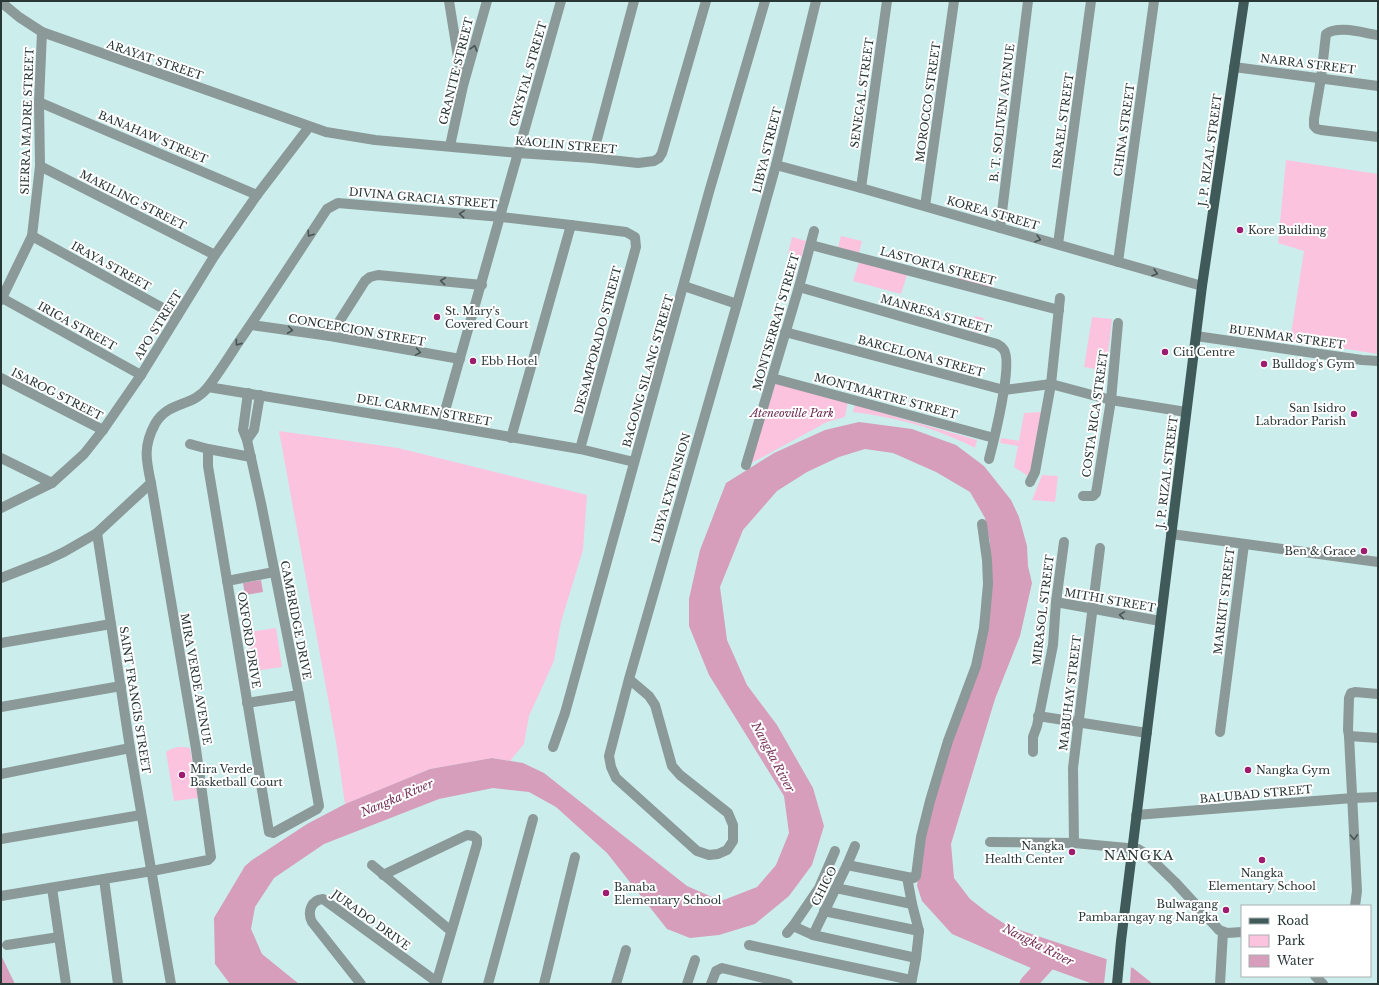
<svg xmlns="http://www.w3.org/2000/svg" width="1379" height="985" font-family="'Libre Baskerville',serif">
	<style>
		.green { fill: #fcc3df }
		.water { fill: #d69ebb }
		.pier { fill: #cbeeed }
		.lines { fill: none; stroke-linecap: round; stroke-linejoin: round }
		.river { stroke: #d69ebb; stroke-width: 17 }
		.minor { stroke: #8b9999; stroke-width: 10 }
		.major { stroke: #405a5a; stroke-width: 10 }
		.oneway { stroke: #465454 }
		.poi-dot { fill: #9d1c6f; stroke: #fff; stroke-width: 1.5 }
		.labels { text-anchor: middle; stroke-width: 4; stroke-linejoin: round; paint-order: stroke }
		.street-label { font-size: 11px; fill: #293737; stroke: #fff }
		.poi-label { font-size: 11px; fill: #293737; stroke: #fff; text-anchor: start }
		.park-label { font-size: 11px; font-style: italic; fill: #69274e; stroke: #fff }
		.water-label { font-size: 12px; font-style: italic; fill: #78355b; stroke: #fff }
		.quarter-label { font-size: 13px; letter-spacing: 1px; fill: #293737; stroke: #fff }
	</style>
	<rect width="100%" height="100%" fill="#cbeeed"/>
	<!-- green -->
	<g class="green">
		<polygon points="1286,160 1378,174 1378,354 1290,340 1304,251 1278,243"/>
		<polygon points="841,236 862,241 859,253 838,247"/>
		<polygon points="792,237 806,241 801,258 788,254"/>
		<polygon points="859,262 907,275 901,294 853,281"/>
		<polygon points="962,267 994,275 991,289 959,280"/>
		<polygon points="975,316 984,318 980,333 971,331"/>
		<polygon points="1092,317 1112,319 1106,371 1084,367"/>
		<polygon points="776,382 848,401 845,417 827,422 748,465"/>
		<path d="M855 405 977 440 975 448C946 433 916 423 884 417 874 415 864 413 853 412Z"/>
		<polygon points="1042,412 1032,470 1028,476 1014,467 1018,446 1000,443 1001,438 1019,441 1024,413"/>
		<polygon points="279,431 398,448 587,495 583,550 561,622 554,661 529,716 524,744 510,761 492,758 430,769 345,804 336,742"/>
		<polygon points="1042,475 1058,476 1055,502 1032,500"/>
		<polygon points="276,628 282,667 254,671 248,632"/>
		<polygon points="178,747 183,747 190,748 198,798 174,801 166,752 171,749"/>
	</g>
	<!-- water -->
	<g class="water">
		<polygon points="859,422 912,429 956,445 984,466 1011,500 1019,517 1027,546 1028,566 1032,583 1020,636 995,699 951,844 954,878 970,899 988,913 1008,926 1133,968 1153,984 1093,984 1046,967 1031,968 952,934 922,901 917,886 923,839 972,673 989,565 990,542 985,518 970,492 936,472 893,453 865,449 839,457 807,472 777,491 743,530 720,587 727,640 747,685 777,725 813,788 824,826 812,865 789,896 755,924 719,935 690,938 667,929 607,853 556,807 529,792 493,788 439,799 324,844 274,878 255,907 251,929 262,954 299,984 230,984 215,964 214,918 245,866 252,860 307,824 345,804 430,769 492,758 523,763 544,773 687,886 721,901 757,887 776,865 789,833 784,796 709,675 689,626 689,599 700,550 726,483 774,453 825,430"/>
		<polygon points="261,580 263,592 245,595 243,583"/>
		<polygon points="1,955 15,984 1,984"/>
	</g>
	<!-- pier -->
	<polygon class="pier" points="1107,957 1131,965 1130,984 1104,984"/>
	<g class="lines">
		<!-- river -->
		<polyline class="river" points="1028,984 1055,954"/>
		<!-- minor -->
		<g class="minor">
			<polyline points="449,1 462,82"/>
			<polyline points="1,2 19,17 42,32 326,132 375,140 518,153 592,158 638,163 654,161 659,158 662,153 706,1"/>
			<path d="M1378 35C1363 33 1339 25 1326 34L1321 78 1314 119V126L1317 129 1321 130 1378 137"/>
			<polyline points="1234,67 1378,86"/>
			<polyline points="39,102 257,195"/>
			<polyline points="450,146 463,86 487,1"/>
			<polyline points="592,158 634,1"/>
			<polyline points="776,165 861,188 1202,286"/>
			<polyline points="40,166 215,255"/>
			<polyline points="861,188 887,1"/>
			<polyline points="925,206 954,1"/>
			<polyline points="1000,228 1028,1"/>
			<polyline points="32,236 177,316"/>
			<polyline points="1058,244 1091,1"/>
			<polyline points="811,245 1059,310"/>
			<polyline points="1118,262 1154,1"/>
			<polyline points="684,286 737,304"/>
			<path d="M799 287 997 344C999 345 1002 347 1004 350 1013 364 994 440 989 459"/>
			<polyline points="2,298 141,375"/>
			<polyline points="1,300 32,236 40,166 39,102 42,32"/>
			<polyline points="251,325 330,336 460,359"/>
			<polyline points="785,332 1004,390 1051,384 1111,400 1186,412"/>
			<polyline points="330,336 365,281 370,277 378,275 482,285"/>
			<polyline points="1196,336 1362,360 1378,361"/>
			<polyline points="1,378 103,430"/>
			<polyline points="772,378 994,438"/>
			<polyline points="208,387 441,425 580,449 634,462"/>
			<polyline points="441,425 561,1"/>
			<polyline points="511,438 571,225"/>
			<polyline points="247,440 254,430 260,395"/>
			<polyline points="190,444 208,449 251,457"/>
			<polyline points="208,449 208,466 269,832 273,833 317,809 319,806 299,695 261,503 247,440 243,430 248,393"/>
			<polyline points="1,458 52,483"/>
			<polyline points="746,465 799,287 814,231"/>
			<polyline points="1030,482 1035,472 1051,384 1060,298"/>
			<polyline points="1083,496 1093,496 1096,493 1111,400 1118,323"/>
			<polyline points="1,508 52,483 84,454 103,430 141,375 215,255 257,195 309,127"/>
			<polyline points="97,533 130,748 171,984"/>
			<polyline points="1171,534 1378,562"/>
			<path d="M1 578 47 560 64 552 97 533 151 483C146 460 143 446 155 424 169 400 192 408 208 387 218 374 227 360 236 346 267 301 297 255 327 209L338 203 501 217 571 225 626 232 635 237 636 247 580 449"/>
			<polyline points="227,581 274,572"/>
			<polyline points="1056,602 1160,621"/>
			<polyline points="1,643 111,624"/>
			<polyline points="629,679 649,696 655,705 672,766 680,775 728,813 733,825 733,841 727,850 718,854 709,855 697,851 616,778 611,767 609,756 629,679 737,304 776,165 816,1"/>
			<polyline points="247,703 299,695"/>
			<polyline points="1,707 121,686"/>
			<polyline points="1038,716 1147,733"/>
			<polyline points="1220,732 1244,544"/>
			<polyline points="1349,736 1378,738"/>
			<polyline points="553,747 565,713 709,192 765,1"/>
			<polyline points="1033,752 1033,737 1037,726 1053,645 1056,602 1064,542"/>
			<polyline points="1,774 130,748"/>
			<polyline points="1136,815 1353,798 1378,797"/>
			<polyline points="1,839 141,815"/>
			<polyline points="990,842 1074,843 1138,849 1146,854 1175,882 1219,930 1227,933 1242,932"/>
			<polyline points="1074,843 1073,768 1100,548"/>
			<polyline points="372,865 451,931"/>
			<polyline points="847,865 907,877 914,878 916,876 921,837 930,801 948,741 976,666 984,628 988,584 987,560 982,524"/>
			<polyline points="383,875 467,835 473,836 477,839 477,844 436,984"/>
			<polyline points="907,877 912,904 919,931 916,958 911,984"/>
			<polyline points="104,879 118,984"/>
			<polyline points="52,888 66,984"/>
			<polyline points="836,888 912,904"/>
			<polyline points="1,896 152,871 208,860 211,857 196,749 151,483"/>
			<polyline points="1355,906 1357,891 1349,736 1348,730 1349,698 1351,693 1355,692 1378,694"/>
			<polyline points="824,911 919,931"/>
			<polyline points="793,926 819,888 835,851"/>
			<polyline points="787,933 793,926 813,935 916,958"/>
			<polyline points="813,935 847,865 855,846"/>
			<polyline points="7,945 59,937"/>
			<polyline points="749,945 911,980"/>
			<polyline points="1315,976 1323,984"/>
			<path d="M361 984 312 922C307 912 311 900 323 899L437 982"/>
			<polyline points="488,984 533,819"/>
			<polyline points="544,984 575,857"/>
			<polyline points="616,984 626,950"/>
			<polyline points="687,984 695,960"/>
			<polyline points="711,984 716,971 722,968 788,984"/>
			<polyline points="1220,984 1223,932"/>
		</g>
		<!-- major -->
		<polyline class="major" points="1117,984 1121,941 1202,286 1244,1"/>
	</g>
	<!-- one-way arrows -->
	<defs><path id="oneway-chevron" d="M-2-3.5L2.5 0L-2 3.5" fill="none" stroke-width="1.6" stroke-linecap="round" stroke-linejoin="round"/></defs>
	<g class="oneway">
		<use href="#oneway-chevron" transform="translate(474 48) rotate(-74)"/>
		<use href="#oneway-chevron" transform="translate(462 214) rotate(-175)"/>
		<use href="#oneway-chevron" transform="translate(310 234) rotate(123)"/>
		<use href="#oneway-chevron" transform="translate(1038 239) rotate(16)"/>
		<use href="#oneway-chevron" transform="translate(1155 273) rotate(16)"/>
		<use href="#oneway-chevron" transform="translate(443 281) rotate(-174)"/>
		<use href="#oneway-chevron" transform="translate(290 330) rotate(8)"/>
		<use href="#oneway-chevron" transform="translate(238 343) rotate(125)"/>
		<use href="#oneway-chevron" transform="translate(418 352) rotate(10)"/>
		<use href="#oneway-chevron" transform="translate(1122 615) rotate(-171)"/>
		<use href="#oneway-chevron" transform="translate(1354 837) rotate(87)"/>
	</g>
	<!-- markers -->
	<g class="poi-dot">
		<circle cx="1240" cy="230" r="4"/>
		<circle cx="437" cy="317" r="4"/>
		<circle cx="1165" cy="352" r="4"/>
		<circle cx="473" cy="361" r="4"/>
		<circle cx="1264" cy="364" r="4"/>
		<circle cx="1354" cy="414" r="4"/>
		<circle cx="1364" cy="551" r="4"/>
		<circle cx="1248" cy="770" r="4"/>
		<circle cx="182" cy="775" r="4"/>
		<circle cx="1072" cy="852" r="4"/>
		<circle cx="1262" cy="860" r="4"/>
		<circle cx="606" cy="893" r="4"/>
		<circle cx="1226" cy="910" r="4"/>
	</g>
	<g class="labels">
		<!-- street labels -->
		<g class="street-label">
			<text transform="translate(155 60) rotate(19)" y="4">ARAYAT STREET</text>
			<text transform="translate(1308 64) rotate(7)" y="4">NARRA STREET</text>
			<text transform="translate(456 71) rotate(-76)" y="4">GRANITE STREET</text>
			<text transform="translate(528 74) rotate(-74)" y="4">CRYSTAL STREET</text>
			<text transform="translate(862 93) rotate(-82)" y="4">SENEGAL STREET</text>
			<text transform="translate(928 102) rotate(-82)" y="4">MOROCCO STREET</text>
			<text transform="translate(1002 113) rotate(-83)" y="4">B. T. SOLIVEN AVENUE</text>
			<text transform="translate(27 121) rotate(-88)" y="4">SIERRA MADRE STREET</text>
			<text transform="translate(1063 121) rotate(-82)" y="4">ISRAEL STREET</text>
			<text transform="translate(1124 130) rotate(-82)" y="4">CHINA STREET</text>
			<text transform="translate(153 137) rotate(23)" y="4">BANAHAW STREET</text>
			<text transform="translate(566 145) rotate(5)" y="4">KAOLIN STREET</text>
			<text transform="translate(767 150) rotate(-76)" y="4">LIBYA STREET</text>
			<text transform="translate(1210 150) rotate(-82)" y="4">J. P. RIZAL STREET</text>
			<text transform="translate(423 198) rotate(5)" y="4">DIVINA GRACIA STREET</text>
			<text transform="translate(133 200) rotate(27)" y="4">MAKILING STREET</text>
			<text transform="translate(993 213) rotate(16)" y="4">KOREA STREET</text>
			<text transform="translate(111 266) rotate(29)" y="4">IRAYA STREET</text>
			<text transform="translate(938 266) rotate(15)" y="4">LASTORTA STREET</text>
			<text transform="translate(936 314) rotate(16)" y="4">MANRESA STREET</text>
			<text transform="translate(776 322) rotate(-74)" y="4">MONTSERRAT STREET</text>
			<text transform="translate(158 325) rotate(-58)" y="4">APO STREET</text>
			<text transform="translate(77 326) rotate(29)" y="4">IRIGA STREET</text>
			<text transform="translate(357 330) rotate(10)" y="4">CONCEPCION STREET</text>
			<text transform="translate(1287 337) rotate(8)" y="4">BUENMAR STREET</text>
			<text transform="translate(598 340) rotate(-75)" y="4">DESAMPORADO STREET</text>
			<text transform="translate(921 356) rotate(15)" y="4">BARCELONA STREET</text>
			<text transform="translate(648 371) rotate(-74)" y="4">BAGONG SILANG STREET</text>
			<text transform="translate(57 394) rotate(27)" y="4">ISAROG STREET</text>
			<text transform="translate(886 396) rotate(15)" y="4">MONTMARTRE STREET</text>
			<text transform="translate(424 410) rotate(10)" y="4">DEL CARMEN STREET</text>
			<text transform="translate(1095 414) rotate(-82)" y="4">COSTA RICA STREET</text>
			<text transform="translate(1167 472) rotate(-83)" y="4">J. P. RIZAL STREET</text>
			<text transform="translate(671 488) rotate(-74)" y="4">LIBYA EXTENSION</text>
			<text transform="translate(1110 600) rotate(10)" y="4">MITHI STREET</text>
			<text transform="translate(1224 601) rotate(-83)" y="4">MARIKIT STREET</text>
			<text transform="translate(1043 610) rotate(-83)" y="4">MIRASOL STREET</text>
			<text transform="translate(296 620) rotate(79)" y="4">CAMBRIDGE DRIVE</text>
			<text transform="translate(249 640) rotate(81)" y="4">OXFORD DRIVE</text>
			<text transform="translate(196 679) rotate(80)" y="4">MIRA VERDE AVENUE</text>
			<text transform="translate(1070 693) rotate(-83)" y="4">MABUHAY STREET</text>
			<text transform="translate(135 700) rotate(81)" y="4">SAINT FRANCIS STREET</text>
			<text transform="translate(1256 794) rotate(-5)" y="4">BALUBAD STREET</text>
			<text transform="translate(824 886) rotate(-63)" y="4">CHICO</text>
			<text transform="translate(371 920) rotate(36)" y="4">JURADO DRIVE</text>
		</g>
		<!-- poi labels -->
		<g class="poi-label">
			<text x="1248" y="234">Kore Building</text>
			<text x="445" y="315">St. Mary's<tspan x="445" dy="13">Covered Court</tspan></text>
			<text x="1173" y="356">Citi Centre</text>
			<text x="481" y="365">Ebb Hotel</text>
			<text x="1272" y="368">Bulldog's Gym</text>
			<text x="1346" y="412" text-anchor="end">San Isidro<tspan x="1346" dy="13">Labrador Parish</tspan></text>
			<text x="1356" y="555" text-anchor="end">Ben &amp; Grace</text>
			<text x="190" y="773">Mira Verde<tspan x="190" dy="13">Basketball Court</tspan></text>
			<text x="1256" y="774">Nangka Gym</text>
			<text x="1064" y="850" text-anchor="end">Nangka<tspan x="1064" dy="13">Health Center</tspan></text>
			<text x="1262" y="877" text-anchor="middle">Nangka<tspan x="1262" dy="13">Elementary School</tspan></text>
			<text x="614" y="891">Banaba<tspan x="614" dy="13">Elementary School</tspan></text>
			<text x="1218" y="908" text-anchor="end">Bulwagang<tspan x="1218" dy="13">Pambarangay ng Nangka</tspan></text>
		</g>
		<!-- park labels -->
		<g class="park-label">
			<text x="792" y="417">Ateneoville Park</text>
		</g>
		<!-- water labels -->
		<g class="water-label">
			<text transform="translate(773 757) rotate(62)" y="4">Nangka River</text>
			<text transform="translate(397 798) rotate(-23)" y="4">Nangka River</text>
			<text transform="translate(1038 945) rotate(27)" y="4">Nangka River</text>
		</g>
		<!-- quarter labels -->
		<g class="quarter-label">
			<text x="1139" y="860">NANGKA</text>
		</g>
	</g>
	<!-- border -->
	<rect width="1379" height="985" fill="none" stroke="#293737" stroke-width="4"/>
	<!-- legend -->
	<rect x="1241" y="905" width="130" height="72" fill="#ffffff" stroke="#a9afaf"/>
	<rect x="1249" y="918" width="20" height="6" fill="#405a5a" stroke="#a9afaf"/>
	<text x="1277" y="925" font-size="12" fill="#293737">Road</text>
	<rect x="1249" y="935" width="20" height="12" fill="#fcc3df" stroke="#a9afaf"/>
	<text x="1277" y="945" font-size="12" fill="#293737">Park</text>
	<rect x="1249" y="955" width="20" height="12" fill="#d69ebb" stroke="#a9afaf"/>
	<text x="1277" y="965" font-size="12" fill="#293737">Water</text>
</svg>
